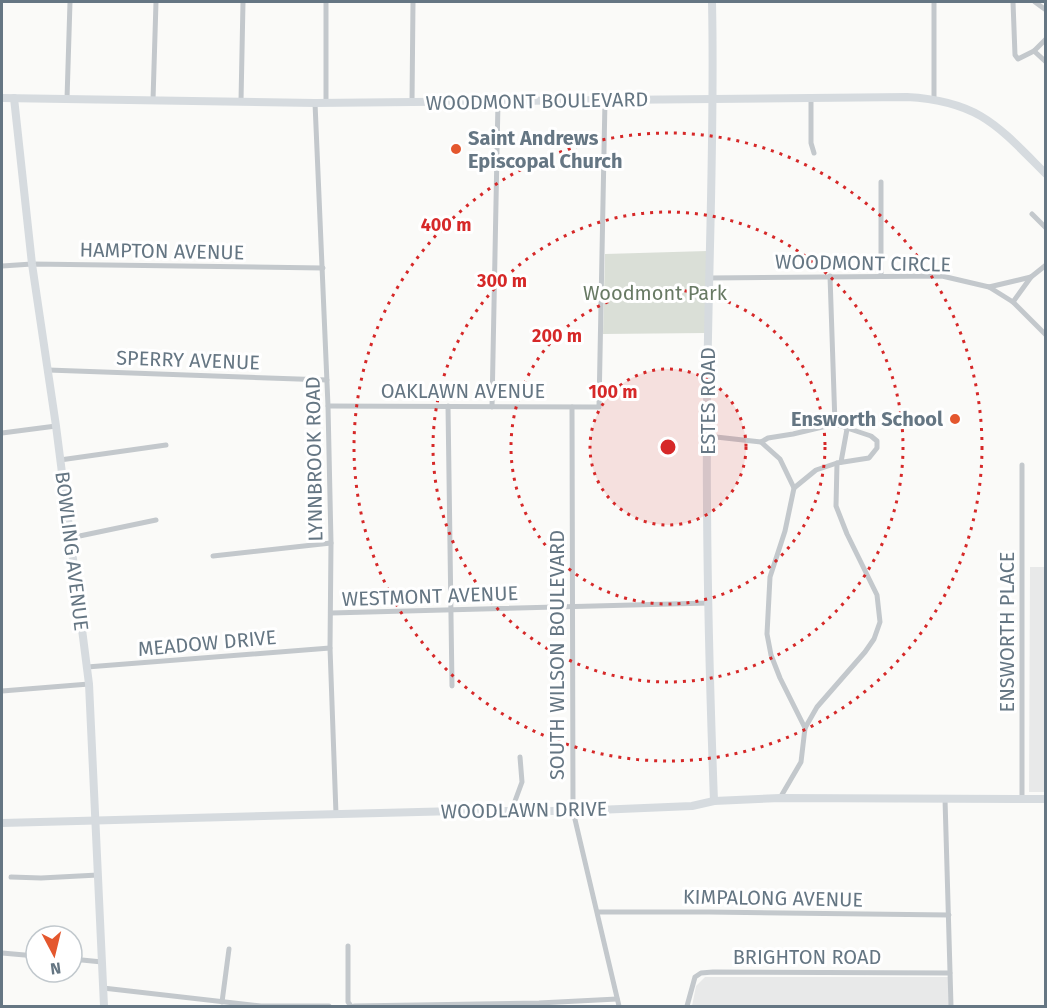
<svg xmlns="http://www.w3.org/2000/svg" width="1047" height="1008" font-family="'Fira Sans',sans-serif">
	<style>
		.built { fill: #e8e9e9 }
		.green { fill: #dadfd7 }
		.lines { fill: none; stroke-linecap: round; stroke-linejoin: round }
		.street { stroke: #c3c8cc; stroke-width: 5 }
		.secondary { stroke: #d6dbdf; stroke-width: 8 }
		.primary { stroke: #d6dbdf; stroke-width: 8 }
		.ring { fill: none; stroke: #d62828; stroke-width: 3; stroke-dasharray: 3 6 }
		.poi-dot { fill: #e4572e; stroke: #fff; stroke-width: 2 }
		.labels { text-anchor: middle; stroke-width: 6; stroke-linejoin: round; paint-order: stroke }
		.street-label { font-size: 20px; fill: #657683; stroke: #fff }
		.poi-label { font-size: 20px; font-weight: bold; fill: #657683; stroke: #fff; text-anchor: start }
		.park-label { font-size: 20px; fill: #687a64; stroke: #fff }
		.centre { fill: #d62828; stroke: #fff; stroke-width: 3 }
		.ring-label { font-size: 18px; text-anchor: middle; font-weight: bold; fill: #d62828; stroke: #fff; stroke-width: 6; stroke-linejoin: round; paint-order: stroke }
	</style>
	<rect width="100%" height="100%" fill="#fafaf8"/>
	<!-- built -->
	<g class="built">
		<polygon points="1030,567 1045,567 1045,792 1029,792"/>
		<polygon points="705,977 948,977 949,1006 692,1006 696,986"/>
	</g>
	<!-- green -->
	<polygon class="green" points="707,251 706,333 603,334 605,254"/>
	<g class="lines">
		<!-- street -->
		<g class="street">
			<polyline points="934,2 934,99"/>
			<polyline points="1013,2 1015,55 1018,59 1034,51 1046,39"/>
			<polyline points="1035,2 1046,10"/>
			<polyline points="1034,51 1046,62"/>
			<polyline points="67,99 70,2"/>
			<polyline points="811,99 811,143 814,153"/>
			<polyline points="153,100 156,2"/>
			<polyline points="241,101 243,2"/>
			<polyline points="326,102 326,2"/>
			<polyline points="412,102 413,2"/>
			<polyline points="315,103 328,406 331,543 330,648 336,814"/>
			<polyline points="1032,214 1046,228"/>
			<polyline points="2,266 32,264 323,268"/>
			<polyline points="830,276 835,424"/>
			<polyline points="881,276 881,182"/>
			<polyline points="709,278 942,276 989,287 1031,277 1046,265"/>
			<polyline points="989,287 1013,302 1046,335"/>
			<polyline points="1013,302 1031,277"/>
			<polyline points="48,370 327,380"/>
			<polyline points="328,406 599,407 605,100"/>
			<polyline points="448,406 452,686"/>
			<polyline points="492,407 498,101"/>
			<polyline points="572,407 573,811 619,1006"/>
			<polyline points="2,433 56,426"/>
			<polyline points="707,436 761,442 780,459 794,488 785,531 770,577 767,634 771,655 780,678 805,728"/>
			<polyline points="761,442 768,438 793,434 835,424"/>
			<polyline points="60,460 166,445"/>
			<polyline points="841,462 847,429"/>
			<polyline points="1022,465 1022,799"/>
			<polyline points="794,488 816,470 837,463 869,458 877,448 877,441 871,436 835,424"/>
			<polyline points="70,538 156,520"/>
			<polyline points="213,556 331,543"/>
			<polyline points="331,613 709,603"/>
			<polyline points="87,667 330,648"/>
			<polyline points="2,691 89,684"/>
			<polyline points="780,798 801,762 805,728 817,707 865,652 874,639 880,622 877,595 847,534 836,506 837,463"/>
			<polyline points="945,799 951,1006"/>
			<polyline points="514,811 515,801 522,782 520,757"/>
			<polyline points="11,877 41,878 98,875"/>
			<polyline points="598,912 709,912 949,915"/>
			<polyline points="348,946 348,1002 351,1006"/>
			<polyline points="2,953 36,956"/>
			<polyline points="72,959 102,962"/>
			<polyline points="103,988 261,1006 329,1006"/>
			<polyline points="222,1002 229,949"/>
			<polyline points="354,1006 539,1003 617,999"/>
			<polyline points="687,1006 695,977 701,973 713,972 950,973"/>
		</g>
		<!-- secondary -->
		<g class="secondary">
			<path d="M712 2C715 136 708 271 707 406 706 537 709 669 714 801"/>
			<polyline points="14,98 32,264 56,426 89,684 104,1006"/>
			<polyline points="2,823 457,811 573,811 692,806 714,801 780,798 1046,799"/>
		</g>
		<!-- primary -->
		<path class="primary" d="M2 98 315 103 907 97C979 101 998 126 1046 174"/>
	</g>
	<!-- distance rings -->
	<circle cx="668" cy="447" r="78" fill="#d62828" fill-opacity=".12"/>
	<g class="ring">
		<circle cx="668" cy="447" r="78"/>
		<circle cx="668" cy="447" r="157"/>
		<circle cx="668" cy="447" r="235"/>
		<circle cx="668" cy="447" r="314"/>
	</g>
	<!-- markers -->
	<g class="poi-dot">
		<circle cx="456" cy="149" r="6"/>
		<circle cx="955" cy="419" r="6"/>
	</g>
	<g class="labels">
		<!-- street labels -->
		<g class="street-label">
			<text transform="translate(537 101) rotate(-1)" y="7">WOODMONT BOULEVARD</text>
			<text transform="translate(162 251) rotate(1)" y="7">HAMPTON AVENUE</text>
			<text transform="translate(863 263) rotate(1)" y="7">WOODMONT CIRCLE</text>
			<text transform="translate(188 360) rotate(2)" y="7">SPERRY AVENUE</text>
			<text x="463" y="398">OAKLAWN AVENUE</text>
			<text transform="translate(708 401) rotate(-90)" y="7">ESTES ROAD</text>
			<text transform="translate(314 459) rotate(-91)" y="7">LYNNBROOK ROAD</text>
			<text transform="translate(72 551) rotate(83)" y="7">BOWLING AVENUE</text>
			<text transform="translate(430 596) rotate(-2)" y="7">WESTMONT AVENUE</text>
			<text transform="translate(1007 632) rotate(-90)" y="7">ENSWORTH PLACE</text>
			<text transform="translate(207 643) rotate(-5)" y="7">MEADOW DRIVE</text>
			<text transform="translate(557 655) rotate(-90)" y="7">SOUTH WILSON BOULEVARD</text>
			<text transform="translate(524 810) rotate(-1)" y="7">WOODLAWN DRIVE</text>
			<text transform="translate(773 898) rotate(1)" y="7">KIMPALONG AVENUE</text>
			<text x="807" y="964">BRIGHTON ROAD</text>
		</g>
		<!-- poi labels -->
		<g class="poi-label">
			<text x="468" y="145">Saint Andrews<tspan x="468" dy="23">Episcopal Church</tspan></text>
			<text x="943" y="426" text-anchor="end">Ensworth School</text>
		</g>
		<!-- park labels -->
		<g class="park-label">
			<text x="655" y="300">Woodmont Park</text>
		</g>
	</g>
	<circle cx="668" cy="447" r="9" class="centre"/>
	<g class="ring-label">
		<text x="446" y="231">400 m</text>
		<text x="502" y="287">300 m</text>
		<text x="557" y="342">200 m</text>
		<text x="613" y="398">100 m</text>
	</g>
	<!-- border -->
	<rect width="1047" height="1008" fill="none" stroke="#657683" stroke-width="6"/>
	<!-- north arrow -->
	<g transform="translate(54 954) rotate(173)"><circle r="28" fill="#ffffff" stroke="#c1c8cd" stroke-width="1.5"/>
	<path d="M0-4.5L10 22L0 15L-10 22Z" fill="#e4572e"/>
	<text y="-9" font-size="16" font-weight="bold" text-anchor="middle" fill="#657683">N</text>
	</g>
</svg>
